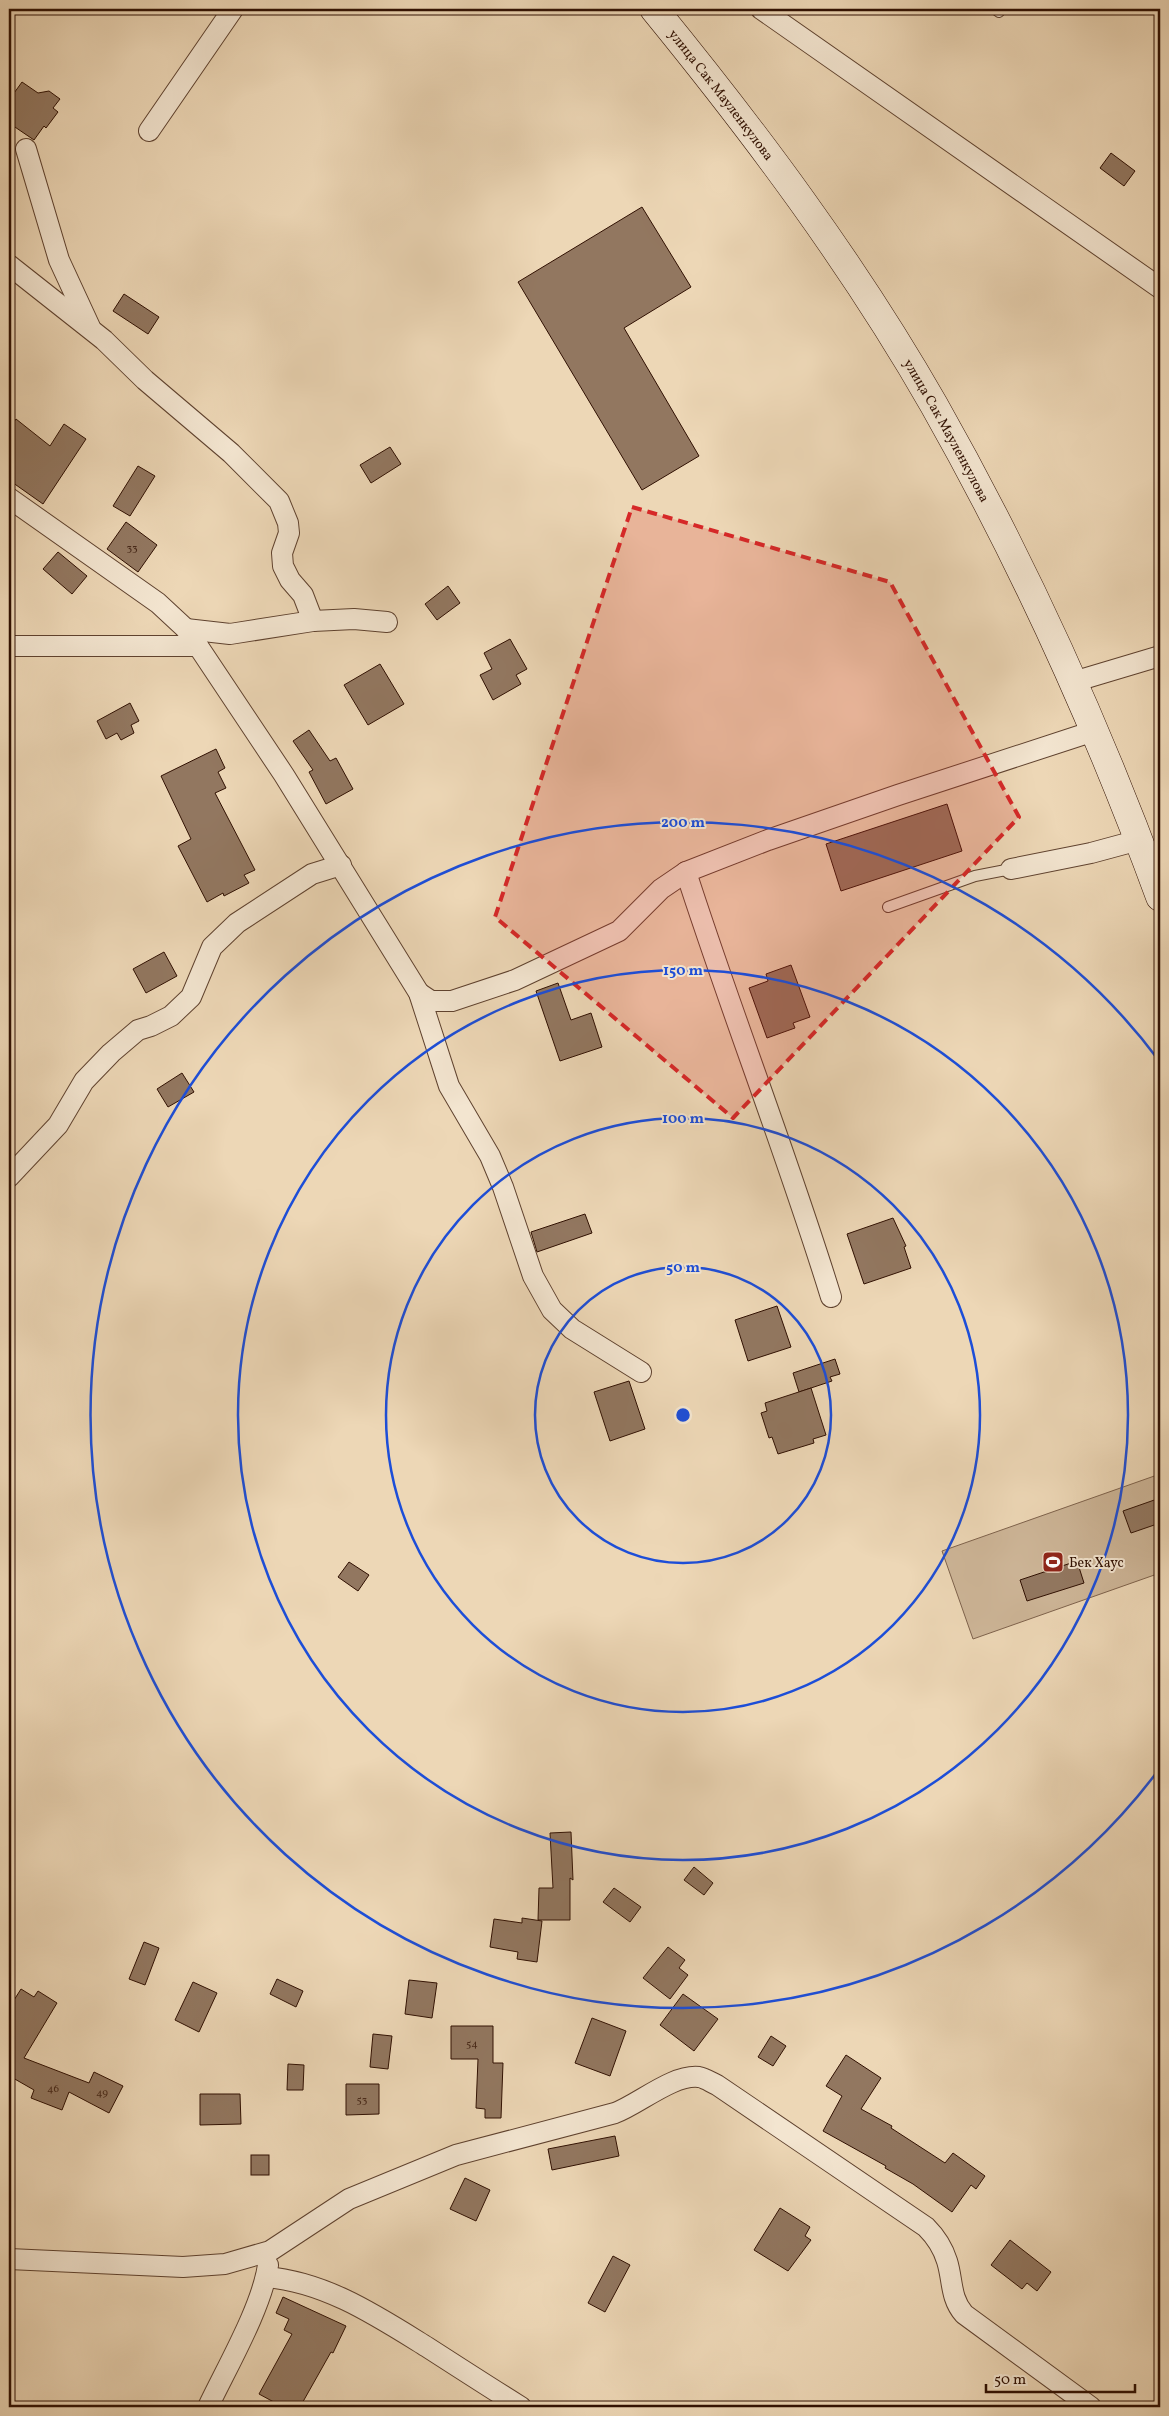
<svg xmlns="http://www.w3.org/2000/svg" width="1169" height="2416" font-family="Vollkorn,serif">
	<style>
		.green { fill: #cdb597; stroke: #7e624c }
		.building { fill: #927760; stroke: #301002 }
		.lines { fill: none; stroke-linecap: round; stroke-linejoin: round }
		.lane-casing { stroke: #5f422f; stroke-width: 12 }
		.street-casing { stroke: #5f422f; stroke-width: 22 }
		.secondary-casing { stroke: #301002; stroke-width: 29 }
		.lane { stroke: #f3e5d0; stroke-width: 10 }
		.street { stroke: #f3e5d0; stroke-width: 20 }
		.secondary { stroke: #f3e5d0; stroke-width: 28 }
		.marked { fill: #d62828; fill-opacity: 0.2; stroke: #d62828; stroke-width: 4; stroke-dasharray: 10 6; stroke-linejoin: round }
		.ring { fill: none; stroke: #1d4ed8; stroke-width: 2.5 }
		.labels { text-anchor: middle; stroke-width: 4; stroke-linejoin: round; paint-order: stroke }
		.number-label { font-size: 11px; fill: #482a1a }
		.street-label { font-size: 14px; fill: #301002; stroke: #f3e5d0 }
		.poi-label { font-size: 14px; fill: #301002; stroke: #f3e5d0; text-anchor: start }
		.centre { fill: #1d4ed8; stroke: #f3e5d0; stroke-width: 2.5 }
		.ring-label { font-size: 15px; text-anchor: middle; font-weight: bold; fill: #1d4ed8; stroke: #f3e5d0; stroke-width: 4; stroke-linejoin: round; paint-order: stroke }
	</style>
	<rect width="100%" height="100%" fill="#edd7b6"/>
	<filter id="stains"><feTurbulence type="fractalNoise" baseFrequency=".004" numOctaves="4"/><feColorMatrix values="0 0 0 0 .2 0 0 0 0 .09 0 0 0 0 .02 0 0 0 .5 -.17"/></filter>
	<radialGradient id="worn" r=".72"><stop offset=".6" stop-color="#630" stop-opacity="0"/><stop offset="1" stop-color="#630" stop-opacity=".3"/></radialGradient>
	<!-- green -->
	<polygon class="green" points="1160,1474 1160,1573 973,1639 942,1551"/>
	<!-- building -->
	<g class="building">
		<polygon points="22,82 38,93 49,91 60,99 53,108 58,112 46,128 44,126 34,140 9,123 9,100"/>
		<polygon points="1111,153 1135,171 1124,186 1100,168"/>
		<polygon points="642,207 691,287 624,328 699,456 642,490 518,282"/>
		<polygon points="124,294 159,317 148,334 113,311"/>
		<polygon points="16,419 50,446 64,424 86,439 43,504 9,480 9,429"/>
		<polygon points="390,447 401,464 371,483 360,465"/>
		<polygon points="138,466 155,476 130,516 113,506"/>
		<polygon points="126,522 157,545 138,572 107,549"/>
		<polygon points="58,552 87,576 72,594 43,569"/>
		<polygon points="448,586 460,603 437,620 425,604"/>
		<polygon points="510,639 527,669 516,675 521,684 493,700 480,675 492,669 484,653"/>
		<polygon points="380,664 404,704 368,725 344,685"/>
		<polygon points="130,703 139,721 131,725 134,733 121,740 117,733 106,739 97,721"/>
		<polygon points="309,730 330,761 336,758 353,789 326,804 309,772 313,770 293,741"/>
		<polygon points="216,749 225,768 218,772 226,788 215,793 255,870 244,875 249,883 224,896 223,893 207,902 178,846 191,839 161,776"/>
		<polygon points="947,804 962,851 841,891 826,844"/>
		<polygon points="164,952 177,976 146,993 133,969"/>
		<polygon points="791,965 810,1017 793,1023 795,1028 767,1038 749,988 768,981 766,974"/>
		<polygon points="558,983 571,1020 591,1013 602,1047 560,1061 536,991"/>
		<polygon points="182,1073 194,1092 168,1107 157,1089"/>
		<polygon points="585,1214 592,1233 537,1252 531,1232"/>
		<polygon points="893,1218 906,1246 904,1247 911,1268 864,1284 847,1234"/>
		<polygon points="777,1306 791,1347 748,1361 735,1320"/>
		<polygon points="835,1359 840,1374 830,1377 832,1381 799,1392 793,1373"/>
		<polygon points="629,1381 645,1429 610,1441 594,1392"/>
		<polygon points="811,1388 826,1435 813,1439 814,1443 778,1454 772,1437 769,1438 761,1413 767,1411 765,1403"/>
		<polygon points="1160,1498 1160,1523 1131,1533 1123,1511"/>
		<polygon points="1077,1561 1084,1583 1027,1601 1020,1580"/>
		<polygon points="349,1562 369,1575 358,1591 338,1577"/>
		<polygon points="571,1832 573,1880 570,1878 570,1920 538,1920 539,1888 553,1888 550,1833"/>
		<polygon points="694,1867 713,1883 704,1895 684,1880"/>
		<polygon points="614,1888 641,1907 630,1922 603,1902"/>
		<polygon points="522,1918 542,1921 537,1962 517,1959 518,1952 490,1947 494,1919 522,1923"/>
		<polygon points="144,1942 159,1948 145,1985 129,1979"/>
		<polygon points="668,1947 685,1960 679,1968 688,1975 670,1999 643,1978"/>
		<polygon points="277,1979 303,1991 296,2007 270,1994"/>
		<polygon points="409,1980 437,1983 432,2018 405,2014"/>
		<polygon points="193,1982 217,1993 199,2032 175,2020"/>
		<polygon points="21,1989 34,1997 38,1991 57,2003 24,2058 89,2083 94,2072 123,2086 109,2113 69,2092 62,2110 31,2098 34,2090 13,2078 9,2086 9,2008"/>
		<polygon points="683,1994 718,2019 694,2051 660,2025"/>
		<polygon points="592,2018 626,2031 610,2076 575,2063"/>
		<polygon points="451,2026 493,2026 493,2063 503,2063 501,2118 485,2118 485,2109 476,2108 478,2059 451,2059"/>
		<polygon points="373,2034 392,2036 388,2069 370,2067"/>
		<polygon points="771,2036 786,2046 773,2066 758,2057"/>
		<polygon points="846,2055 881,2078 861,2109 892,2126 891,2128 945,2163 953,2153 985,2176 976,2189 971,2185 952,2212 913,2184 885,2168 886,2166 823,2131 842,2096 826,2086"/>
		<polygon points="288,2064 304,2065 303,2090 287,2090"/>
		<polygon points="346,2084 379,2084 379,2114 346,2115"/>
		<polygon points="200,2094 240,2094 241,2124 200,2125"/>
		<polygon points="615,2136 619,2156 552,2170 548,2149"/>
		<rect x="251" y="2155" width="18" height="20"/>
		<polygon points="465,2178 490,2190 476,2221 450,2209"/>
		<polygon points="780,2208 810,2227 805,2236 811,2240 788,2271 754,2250"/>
		<polygon points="1010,2240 1051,2272 1037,2291 1027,2283 1022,2289 991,2265"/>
		<polygon points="613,2256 630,2265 605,2312 588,2303"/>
		<polygon points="283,2297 346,2326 333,2353 331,2352 300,2407 283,2407 259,2394 292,2334 284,2330 289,2319 276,2313"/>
	</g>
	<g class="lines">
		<!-- lane casing -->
		<g class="lane-casing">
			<g id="lane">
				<polyline points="995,9 999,12"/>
				<polyline points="888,907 975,876 1011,869"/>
			</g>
		</g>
		<!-- street casing -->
		<g class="street-casing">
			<g id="street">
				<polyline points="761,9 1160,288"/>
				<polyline points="149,131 233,9"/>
				<polyline points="26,149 59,260 90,327"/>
				<polyline points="9,265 104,340 145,380 231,453 279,501 288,523 289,533 282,553 283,566 290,580 303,595 313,621"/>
				<polyline points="9,498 158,603 186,629 198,646 284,775 419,993 449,1086 490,1156 503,1187 533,1276 552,1310 572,1329 641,1372"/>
				<polyline points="186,629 230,634 313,621 354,619 387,622"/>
				<polyline points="9,646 198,646"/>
				<polyline points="1073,682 1160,656"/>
				<polyline points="1011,869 1091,853 1139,840"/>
				<path d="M686 872C732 1015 787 1154 831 1297"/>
				<polyline points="419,993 431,1001 452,1001 515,980 619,931 661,889 686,872 768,840 898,795 1094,731"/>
				<polyline points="9,1177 58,1125 84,1081 111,1053 138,1030 151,1026 171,1016 191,997 212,947 237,923 312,874 341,865"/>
				<path d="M9 2259 183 2267 225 2264 270 2251 349 2199 456 2155 615 2113C639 2104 673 2074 699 2077 705 2078 712 2083 717 2085L926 2227C935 2236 943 2248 947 2261 953 2280 950 2298 964 2314L1091 2407"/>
				<path d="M266 2277C326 2282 377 2316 427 2347 458 2367 489 2387 521 2407"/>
				<path d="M208 2407C227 2367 262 2307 268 2265"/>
			</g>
		</g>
		<!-- secondary casing -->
		<g class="secondary-casing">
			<g id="secondary">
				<path id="s1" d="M654 9C756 134 854 265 934 405 1023 562 1098 728 1160 897"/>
			</g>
		</g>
		<!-- lane -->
		<use href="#lane" class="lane"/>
		<!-- street -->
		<use href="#street" class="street"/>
		<!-- secondary -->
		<use href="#secondary" class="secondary"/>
	</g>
	<!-- marked area -->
	<path class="marked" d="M632 507 890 582 1019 817 733 1118 495 917Z"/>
	<!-- distance rings -->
	<g class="ring">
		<circle cx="683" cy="1415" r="148"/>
		<circle cx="683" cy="1415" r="297"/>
		<circle cx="683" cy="1415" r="445"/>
		<path d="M1160 1768A593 593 0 1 1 1160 1062"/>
	</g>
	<!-- icons -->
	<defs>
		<g id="stadium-square" transform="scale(1.125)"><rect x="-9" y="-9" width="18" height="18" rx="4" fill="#8f2418" stroke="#f3e5d0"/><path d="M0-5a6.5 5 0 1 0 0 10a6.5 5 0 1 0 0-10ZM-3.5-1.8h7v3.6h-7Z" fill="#fff"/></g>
	</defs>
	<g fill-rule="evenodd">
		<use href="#stadium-square" x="1053" y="1562"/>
	</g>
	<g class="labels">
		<!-- number labels -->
		<g class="number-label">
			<text x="132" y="551">33</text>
			<text x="472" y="2047">54</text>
			<text x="53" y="2092">46</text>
			<text x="102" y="2096">49</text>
			<text x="362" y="2103">53</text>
		</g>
		<!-- street labels -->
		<g class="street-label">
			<text dy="5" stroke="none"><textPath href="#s1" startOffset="109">улица Сак Мауленкулова</textPath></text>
			<text dy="5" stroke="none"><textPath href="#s1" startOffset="514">улица Сак Мауленкулова</textPath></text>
		</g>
		<!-- poi labels -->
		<g class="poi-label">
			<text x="1069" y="1567">Бек Хаус</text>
		</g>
	</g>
	<circle cx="683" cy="1415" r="8" class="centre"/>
	<g class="ring-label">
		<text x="683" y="827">200 m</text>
		<text x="683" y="975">150 m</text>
		<text x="683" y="1123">100 m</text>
		<text x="683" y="1272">50 m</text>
	</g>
	<!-- margin -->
	<rect width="1169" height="2416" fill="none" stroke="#edd7b6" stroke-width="30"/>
	<rect x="10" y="10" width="1149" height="2396" fill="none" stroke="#301002" stroke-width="2.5"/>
	<rect x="15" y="15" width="1139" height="2386" fill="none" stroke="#301002"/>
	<!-- scale -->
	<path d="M986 2384v8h149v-8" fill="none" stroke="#301002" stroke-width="2.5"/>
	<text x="994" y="2384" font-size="15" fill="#301002" stroke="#f3e5d0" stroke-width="4" paint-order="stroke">50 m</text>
	<rect width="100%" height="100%" filter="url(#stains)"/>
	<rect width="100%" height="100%" fill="url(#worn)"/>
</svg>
